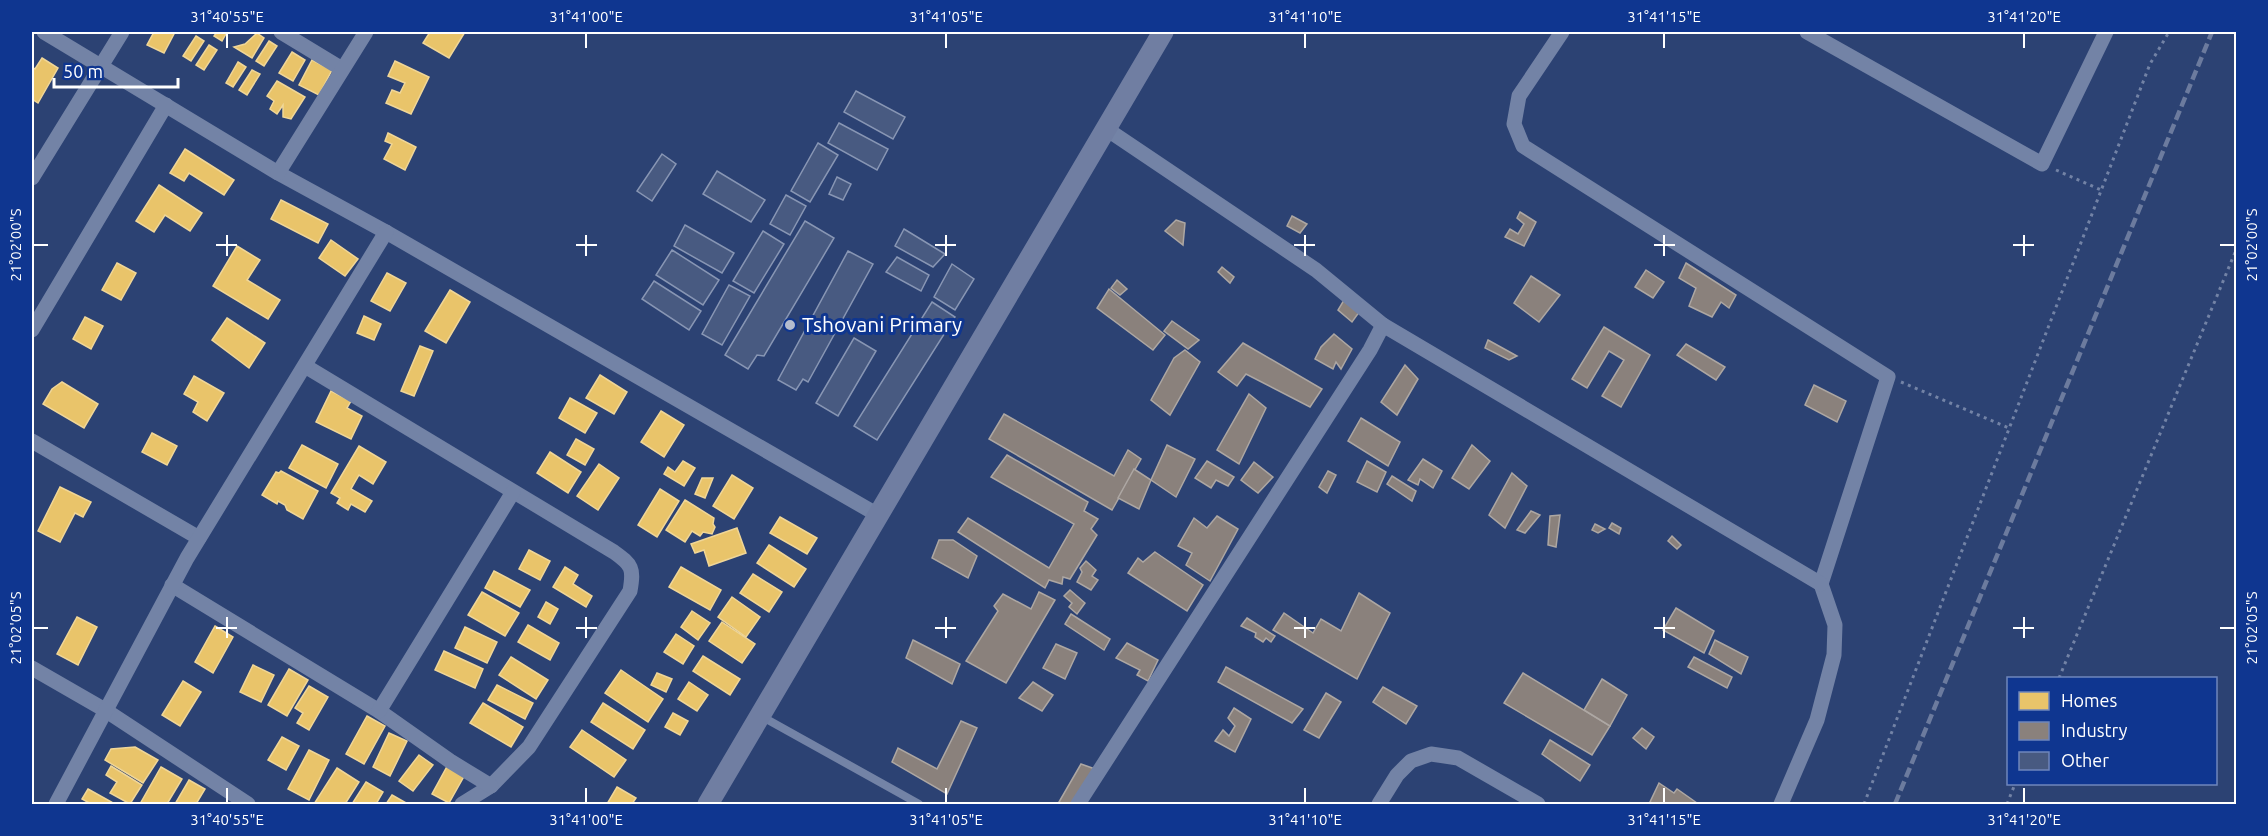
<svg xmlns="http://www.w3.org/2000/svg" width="2268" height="836" font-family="Ubuntu,sans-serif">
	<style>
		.homes { fill: #e9c46a; stroke: #f0d697; stroke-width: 1.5 }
		.industry { fill: #8a817c; stroke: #ada7a3; stroke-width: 1.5 }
		.building { fill: #485a81; stroke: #8896b4; stroke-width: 1.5 }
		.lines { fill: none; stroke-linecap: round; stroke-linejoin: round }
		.path { stroke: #7383a6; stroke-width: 3; stroke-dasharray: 3 4.5; stroke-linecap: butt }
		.lane { stroke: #7383a6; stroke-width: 8 }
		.street { stroke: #7383a6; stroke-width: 15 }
		.secondary { stroke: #707ea2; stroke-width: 21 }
		.rail { stroke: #6c7b9e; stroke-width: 4.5; stroke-dasharray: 10 4.5; stroke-linecap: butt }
		.ticks { fill: none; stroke: #fff; stroke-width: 2 }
		.poi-dot { fill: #b5bdce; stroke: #0f3690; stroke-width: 2 }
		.labels { text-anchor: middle; stroke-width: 6; stroke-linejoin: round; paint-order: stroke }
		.poi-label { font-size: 21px; fill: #fff; stroke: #0f3690; text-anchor: start }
		.neatline { fill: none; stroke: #fff; stroke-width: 2 }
		.ticks-label { font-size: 15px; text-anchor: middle; fill: #fff }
	</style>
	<rect width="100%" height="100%" fill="#2c4273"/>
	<!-- homes -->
	<g class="homes">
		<polygon points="154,32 175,32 164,53 147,45"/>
		<polygon points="217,32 227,32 222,41 214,36"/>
		<polygon points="430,32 465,32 449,58 423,43"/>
		<polygon points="257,33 264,38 252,58 234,47 245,44"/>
		<polygon points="196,36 204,41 191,61 183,56"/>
		<polygon points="269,41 277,46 264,66 256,61"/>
		<polygon points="209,45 217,50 204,70 196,65"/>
		<polygon points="292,52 305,60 293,81 279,73"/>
		<polygon points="42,58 58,68 38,103 32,99 32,67 35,69"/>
		<polygon points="312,60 332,70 319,95 299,85"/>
		<polygon points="395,61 429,77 411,114 386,103 392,90 400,93 405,83 388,76"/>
		<polygon points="238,62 246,67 233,87 226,83"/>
		<polygon points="252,70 260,74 247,95 239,90"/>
		<polygon points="277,81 305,97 291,119 283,117 283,105 277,114 270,109 274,101 267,96"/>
		<polygon points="388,133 416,147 405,170 384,159 392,144 385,141"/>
		<polygon points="185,149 234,180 224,195 189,173 184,181 170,173"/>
		<polygon points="159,185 202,213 190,231 165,215 154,232 136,221"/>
		<polygon points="281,200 328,224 318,243 271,219"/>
		<polygon points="331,240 358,259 345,276 319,258"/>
		<polygon points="237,246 260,260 247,280 280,300 268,319 213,286"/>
		<polygon points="117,263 136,273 121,300 102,290"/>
		<polygon points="387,273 406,283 390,311 371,301"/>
		<polygon points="450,290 470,302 446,343 425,331"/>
		<polygon points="364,316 381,324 374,340 357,333"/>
		<polygon points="85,317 103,326 91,349 73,339"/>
		<polygon points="227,318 265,343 249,368 212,340"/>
		<polygon points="420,346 433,351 414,396 401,391"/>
		<polygon points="600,375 627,392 614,414 586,398"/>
		<polygon points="194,376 224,393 207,421 193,412 198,402 184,394"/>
		<polygon points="62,382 98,404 84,428 43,404 52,389"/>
		<polygon points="331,391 351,401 347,408 362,416 351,439 316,422"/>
		<polygon points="570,398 597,413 585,433 559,418"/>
		<polygon points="661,411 684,425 664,457 641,442"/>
		<polygon points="152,433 177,446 167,465 142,452"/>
		<polygon points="576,439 594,449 585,465 567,455"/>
		<polygon points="302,445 338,464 326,488 289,468"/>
		<polygon points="359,446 386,462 373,484 359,475 351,489 372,501 365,512 351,504 348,510 337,503 340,498 331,493"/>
		<polygon points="550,452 581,472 568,493 537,473"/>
		<polygon points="683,461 695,468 684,486 664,474 668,467 675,472"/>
		<polygon points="599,464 619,478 598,510 577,496"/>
		<polygon points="281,471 318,491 303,519 287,510 285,505 278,501 277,504 262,495 276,472 279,473"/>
		<polygon points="732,475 753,488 734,519 713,506"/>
		<polygon points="702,478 713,478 705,498 695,494"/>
		<polygon points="60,487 91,502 83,517 75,513 60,542 38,531"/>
		<polygon points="660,489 679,501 657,537 638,525"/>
		<polygon points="685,500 714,518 713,524 715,527 712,534 703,532 700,536 692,531 685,542 666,530"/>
		<polygon points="780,517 817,538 807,554 770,533"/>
		<polygon points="737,528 746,553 709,566 704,550 695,553 691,544"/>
		<polygon points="769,545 806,569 794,587 757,563"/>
		<polygon points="529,550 550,561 540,580 519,569"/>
		<polygon points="565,567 578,575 573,584 592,596 586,607 553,587"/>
		<polygon points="681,567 721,590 710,610 669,587"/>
		<polygon points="494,571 530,590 520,607 485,588"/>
		<polygon points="753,574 782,592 769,612 740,593"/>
		<polygon points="482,592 519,613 505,636 468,615"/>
		<polygon points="732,597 760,617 746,637 718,617"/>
		<polygon points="546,602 558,609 550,624 538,617"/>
		<polygon points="692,611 710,623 698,640 681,627"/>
		<polygon points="77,617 97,627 78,665 57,654"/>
		<polygon points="722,622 755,644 742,663 709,641"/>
		<polygon points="528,625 559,643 550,660 518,642"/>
		<polygon points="215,626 233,637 213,673 195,662"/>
		<polygon points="465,627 497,642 487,663 455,648"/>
		<polygon points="676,634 694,646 683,664 664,652"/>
		<polygon points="444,651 483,669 475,688 435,670"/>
		<polygon points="703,656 740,679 730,695 693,671"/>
		<polygon points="511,657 548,680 536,699 499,675"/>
		<polygon points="253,665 274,675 261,702 240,692"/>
		<polygon points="289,669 308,680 287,716 268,705"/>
		<polygon points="621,670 663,699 648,722 605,693"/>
		<polygon points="657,673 672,679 666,692 651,685"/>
		<polygon points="183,681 201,692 180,726 162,715"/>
		<polygon points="689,682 708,695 697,711 678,699"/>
		<polygon points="497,685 533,703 525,719 488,700"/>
		<polygon points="309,686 328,697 309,730 297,723 303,713 295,708"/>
		<polygon points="483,703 523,727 511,747 470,723"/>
		<polygon points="603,703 645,730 633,749 591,722"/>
		<polygon points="673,713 688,721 680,735 665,727"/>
		<polygon points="367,716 385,726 364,764 346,754"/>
		<polygon points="582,730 626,760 614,777 570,747"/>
		<polygon points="389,733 407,741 390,776 373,767"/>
		<polygon points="282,737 299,746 286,770 268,760"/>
		<polygon points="135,747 158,760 143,783 105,760 111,749"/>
		<polygon points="309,750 329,760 309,800 288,789"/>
		<polygon points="419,755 433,765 413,791 399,781"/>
		<polygon points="450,761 467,771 449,803 432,794"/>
		<polygon points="111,766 142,785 130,804 110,793 117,782 106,775"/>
		<polygon points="161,767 182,779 167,804 140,804"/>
		<polygon points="337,768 359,782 345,804 314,804"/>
		<polygon points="189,780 205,789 196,804 175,804"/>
		<polygon points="366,782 383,792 376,804 352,804"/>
		<polygon points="617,787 636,798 632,804 607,804"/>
		<polygon points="88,789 115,804 91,804 82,799"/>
		<polygon points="392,795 408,804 386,804"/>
	</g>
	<!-- industry -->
	<g class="industry">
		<polygon points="1520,212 1536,222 1524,246 1505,237 1510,229 1518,234 1524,224 1517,218"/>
		<polygon points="1292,216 1307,224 1300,233 1287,226"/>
		<polygon points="1176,220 1185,223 1183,245 1165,231"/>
		<polygon points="1686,263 1736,295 1729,308 1721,302 1712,317 1689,306 1696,288 1679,278"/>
		<polygon points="1222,267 1234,277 1230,283 1218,272"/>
		<polygon points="1646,270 1664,282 1653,298 1635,287"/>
		<polygon points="1531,276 1560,295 1539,322 1514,303"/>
		<polygon points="1117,280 1127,289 1120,295 1111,288"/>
		<polygon points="1109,289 1165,335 1153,350 1097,308"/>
		<polygon points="1344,300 1360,311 1352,322 1338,310"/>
		<polygon points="1172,321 1199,340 1188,349 1164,331"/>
		<polygon points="1604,327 1650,355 1621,407 1602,396 1624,360 1609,351 1587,388 1572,379"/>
		<polygon points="1334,334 1352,349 1341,369 1336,362 1333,369 1315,359 1321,347"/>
		<polygon points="1488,340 1517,356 1509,360 1485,348"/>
		<polygon points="1243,343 1322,389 1310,407 1246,374 1237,386 1218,372"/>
		<polygon points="1686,344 1725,367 1716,380 1677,355"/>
		<polygon points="1185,350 1200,362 1170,415 1151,400 1174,358"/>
		<polygon points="1405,365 1418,379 1397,415 1381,402"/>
		<polygon points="1814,385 1846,401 1837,422 1805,405"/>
		<polygon points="1249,394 1266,408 1239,464 1217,450"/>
		<polygon points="1004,414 1114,476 1128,450 1141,459 1112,510 989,439"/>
		<polygon points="1361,418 1400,442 1388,466 1348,441"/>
		<polygon points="1167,445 1195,459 1176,497 1151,480"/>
		<polygon points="1472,445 1490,461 1469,489 1452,478"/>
		<polygon points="1007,455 1088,502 1084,511 1098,519 1091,529 1097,535 1070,579 1063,577 1062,584 1049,580 1045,588 958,532 968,518 1049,568 1074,524 991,477"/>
		<polygon points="1423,459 1442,471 1433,488 1420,479 1418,485 1408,480"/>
		<polygon points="1207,461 1234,477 1228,486 1216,480 1211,488 1195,478"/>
		<polygon points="1367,461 1386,472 1377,492 1357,482"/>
		<polygon points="1254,462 1273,477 1258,493 1241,480"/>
		<polygon points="1134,469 1151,480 1139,509 1118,498"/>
		<polygon points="1328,471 1336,475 1327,493 1319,487"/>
		<polygon points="1512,473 1527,486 1505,528 1489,515"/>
		<polygon points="1392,476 1416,491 1412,501 1387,484"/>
		<polygon points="1531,511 1540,515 1525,533 1517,530"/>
		<polygon points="1560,515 1556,547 1548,545 1550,516"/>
		<polygon points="1217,516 1238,529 1210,581 1186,565 1192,553 1178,546 1194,518 1207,528"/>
		<polygon points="1612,523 1621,528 1619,534 1609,528"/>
		<polygon points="1595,524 1605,529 1598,533 1592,530"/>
		<polygon points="1672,536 1681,545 1677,549 1668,541"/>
		<polygon points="939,540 953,540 977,556 968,578 932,558"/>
		<polygon points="1155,552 1203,585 1187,611 1128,573 1138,558 1143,562"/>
		<polygon points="1086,561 1096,570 1092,576 1098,580 1091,590 1077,582 1082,572 1080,568"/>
		<polygon points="1070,590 1085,603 1077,614 1069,607 1072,603 1064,596"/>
		<polygon points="1039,592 1055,600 1006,683 966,661 998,611 994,606 1003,594 1031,609"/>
		<polygon points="1359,593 1390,613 1357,679 1273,630 1284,613 1313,633 1321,619 1341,631"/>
		<polygon points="1676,608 1714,631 1704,653 1663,630"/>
		<polygon points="1071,614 1110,639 1104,650 1065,624"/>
		<polygon points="1247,618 1275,636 1271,642 1266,638 1263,642 1255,637 1256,633 1241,626"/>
		<polygon points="913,640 960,664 952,684 906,658"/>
		<polygon points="1715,640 1748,657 1741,674 1709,654"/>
		<polygon points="1127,643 1158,660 1148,681 1137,675 1140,670 1116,658"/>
		<polygon points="1056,644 1077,653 1065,679 1043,668"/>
		<polygon points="1694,657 1732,677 1727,688 1688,667"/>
		<polygon points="1226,667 1303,709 1292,723 1218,682"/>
		<polygon points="1523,673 1610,726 1592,755 1504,703"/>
		<polygon points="1602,679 1627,695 1610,726 1584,710"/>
		<polygon points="1033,682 1053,695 1042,711 1019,698"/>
		<polygon points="1383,687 1417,706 1406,724 1373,702"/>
		<polygon points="1326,693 1341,702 1319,738 1304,730"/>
		<polygon points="1234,708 1251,719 1235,752 1215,741 1223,730 1229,736 1235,726 1228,718"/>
		<polygon points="961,721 977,728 947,794 892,762 898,748 937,769"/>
		<polygon points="1642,728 1654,737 1646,749 1633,738"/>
		<polygon points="1550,740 1590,765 1580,781 1542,754"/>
		<polygon points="1081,764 1095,769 1075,804 1063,804 1059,802"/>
		<polygon points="1659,783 1674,793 1677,789 1697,803 1696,804 1654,804 1650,802"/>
	</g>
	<!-- building -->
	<g class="building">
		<polygon points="856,91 905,117 893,139 844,112"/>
		<polygon points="839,123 888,149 877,170 828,143"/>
		<polygon points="818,143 838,155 810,202 791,191"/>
		<polygon points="662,154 676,164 652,201 637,191"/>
		<polygon points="717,171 765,200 751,222 703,194"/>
		<polygon points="837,177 851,184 843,200 829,194"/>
		<polygon points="786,195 806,206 790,235 770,224"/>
		<polygon points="805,221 834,238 764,356 757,355 748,369 725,355"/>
		<polygon points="685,225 734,253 722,273 674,246"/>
		<polygon points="904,229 945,254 933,267 895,246"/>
		<polygon points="763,231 784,244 754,293 733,281"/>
		<polygon points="672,250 719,280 703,305 656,275"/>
		<polygon points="848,251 873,264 808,382 803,379 796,390 778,380"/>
		<polygon points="897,257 929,275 921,291 886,272"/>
		<polygon points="952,264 974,279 955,310 934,297"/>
		<polygon points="654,281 701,311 689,330 642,299"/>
		<polygon points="729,285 750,296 722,345 702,334"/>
		<polygon points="932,302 955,317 877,440 854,426"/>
		<polygon points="854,338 876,351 838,416 816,403"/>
	</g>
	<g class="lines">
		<!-- path -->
		<g class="path">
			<polyline points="2056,170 2101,190"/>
			<polyline points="1901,382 2009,428"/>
			<polyline points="2059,678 2236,250"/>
			<polyline points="1864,804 2150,64 2169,32"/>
			<polyline points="2007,804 2015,784"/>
		</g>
		<!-- lane -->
		<polyline class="lane" points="761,716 919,804"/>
		<!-- street -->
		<g class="street">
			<polyline points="44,32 278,173 386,232 878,515"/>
			<polyline points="281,32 342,69"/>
			<polyline points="1562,32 1519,96 1514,124 1523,146 1888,377 1821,584 1835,625 1834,655 1817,720 1781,804"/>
			<polyline points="1807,32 2042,164 2106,32"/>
			<polyline points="1105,128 1316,270 1383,325"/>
			<polyline points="278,173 366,32"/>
			<polyline points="32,178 122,32"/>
			<polyline points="32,330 166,105"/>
			<path d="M305 366 614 552C632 565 634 568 630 591L529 747 491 786 462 804"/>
			<polyline points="32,441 199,538"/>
			<polyline points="172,585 379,711 450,761 491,786"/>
			<polyline points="32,668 105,710 248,804"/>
			<polyline points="379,711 513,492"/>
			<polyline points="56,804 187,558 386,232"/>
			<polyline points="1078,804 1370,350 1383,325 1821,584"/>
			<polyline points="1379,804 1397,775 1411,761 1431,754 1458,758 1538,804"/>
		</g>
		<!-- secondary -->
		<polyline class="secondary" points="708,804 1163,32"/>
		<!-- rail -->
		<polyline class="rail" points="1895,804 2212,32"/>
	</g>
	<!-- ticks -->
	<path class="ticks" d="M227 33V48M586 33V48M946 33V48M1305 33V48M1664 33V48M2024 33V48M227 235V256M586 235V256M946 235V256M1305 235V256M1664 235V256M2024 235V256M33 245H48M216 245H237M576 245H597M935 245H956M1294 245H1315M1654 245H1675M2013 245H2034M2220 245H2235M227 617V638M586 617V638M946 617V638M1305 617V638M1664 617V638M2024 617V638M33 628H48M216 628H237M576 628H597M935 628H956M1294 628H1315M1654 628H1675M2013 628H2034M2220 628H2235M227 788V803M586 788V803M946 788V803M1305 788V803M1664 788V803M2024 788V803"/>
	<!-- markers -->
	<circle class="poi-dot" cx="790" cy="325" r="6"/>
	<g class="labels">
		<!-- poi labels -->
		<g class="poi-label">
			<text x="802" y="332">Tshovani Primary</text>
		</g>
	</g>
	<!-- border -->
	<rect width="2268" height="836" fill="none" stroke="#0f3690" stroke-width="66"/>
	<!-- legend -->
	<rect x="2007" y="677" width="210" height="108" fill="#0f3690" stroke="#6f86bc" stroke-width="1.5"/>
	<rect x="2019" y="692" width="30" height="18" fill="#e9c46a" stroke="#6f86bc" stroke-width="1.5"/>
	<text x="2061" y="707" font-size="18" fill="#ffffff">Homes</text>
	<rect x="2019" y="722" width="30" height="18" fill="#8a817c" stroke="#6f86bc" stroke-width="1.5"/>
	<text x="2061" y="737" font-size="18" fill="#ffffff">Industry</text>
	<rect x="2019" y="752" width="30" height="18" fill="#485a81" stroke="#6f86bc" stroke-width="1.5"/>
	<text x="2061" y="767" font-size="18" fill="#ffffff">Other</text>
	<!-- scale -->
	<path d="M54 78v9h124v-9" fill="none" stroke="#ffffff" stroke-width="3"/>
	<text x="63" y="78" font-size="18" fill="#ffffff" stroke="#0f3690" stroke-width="4.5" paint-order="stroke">50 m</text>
	<rect x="33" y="33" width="2202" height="770" class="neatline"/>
	<g class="ticks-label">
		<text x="227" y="22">31°40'55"E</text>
		<text x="586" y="22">31°41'00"E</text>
		<text x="946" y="22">31°41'05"E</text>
		<text x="1305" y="22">31°41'10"E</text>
		<text x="1664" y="22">31°41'15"E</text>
		<text x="2024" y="22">31°41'20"E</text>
		<text transform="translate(16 245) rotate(-90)" y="5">21°02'00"S</text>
		<text transform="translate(2252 245) rotate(-90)" y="5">21°02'00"S</text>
		<text transform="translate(16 628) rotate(-90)" y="5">21°02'05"S</text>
		<text transform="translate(2252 628) rotate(-90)" y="5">21°02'05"S</text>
		<text x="227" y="825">31°40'55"E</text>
		<text x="586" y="825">31°41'00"E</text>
		<text x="946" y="825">31°41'05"E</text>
		<text x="1305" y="825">31°41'10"E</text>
		<text x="1664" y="825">31°41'15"E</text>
		<text x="2024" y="825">31°41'20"E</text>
	</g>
</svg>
